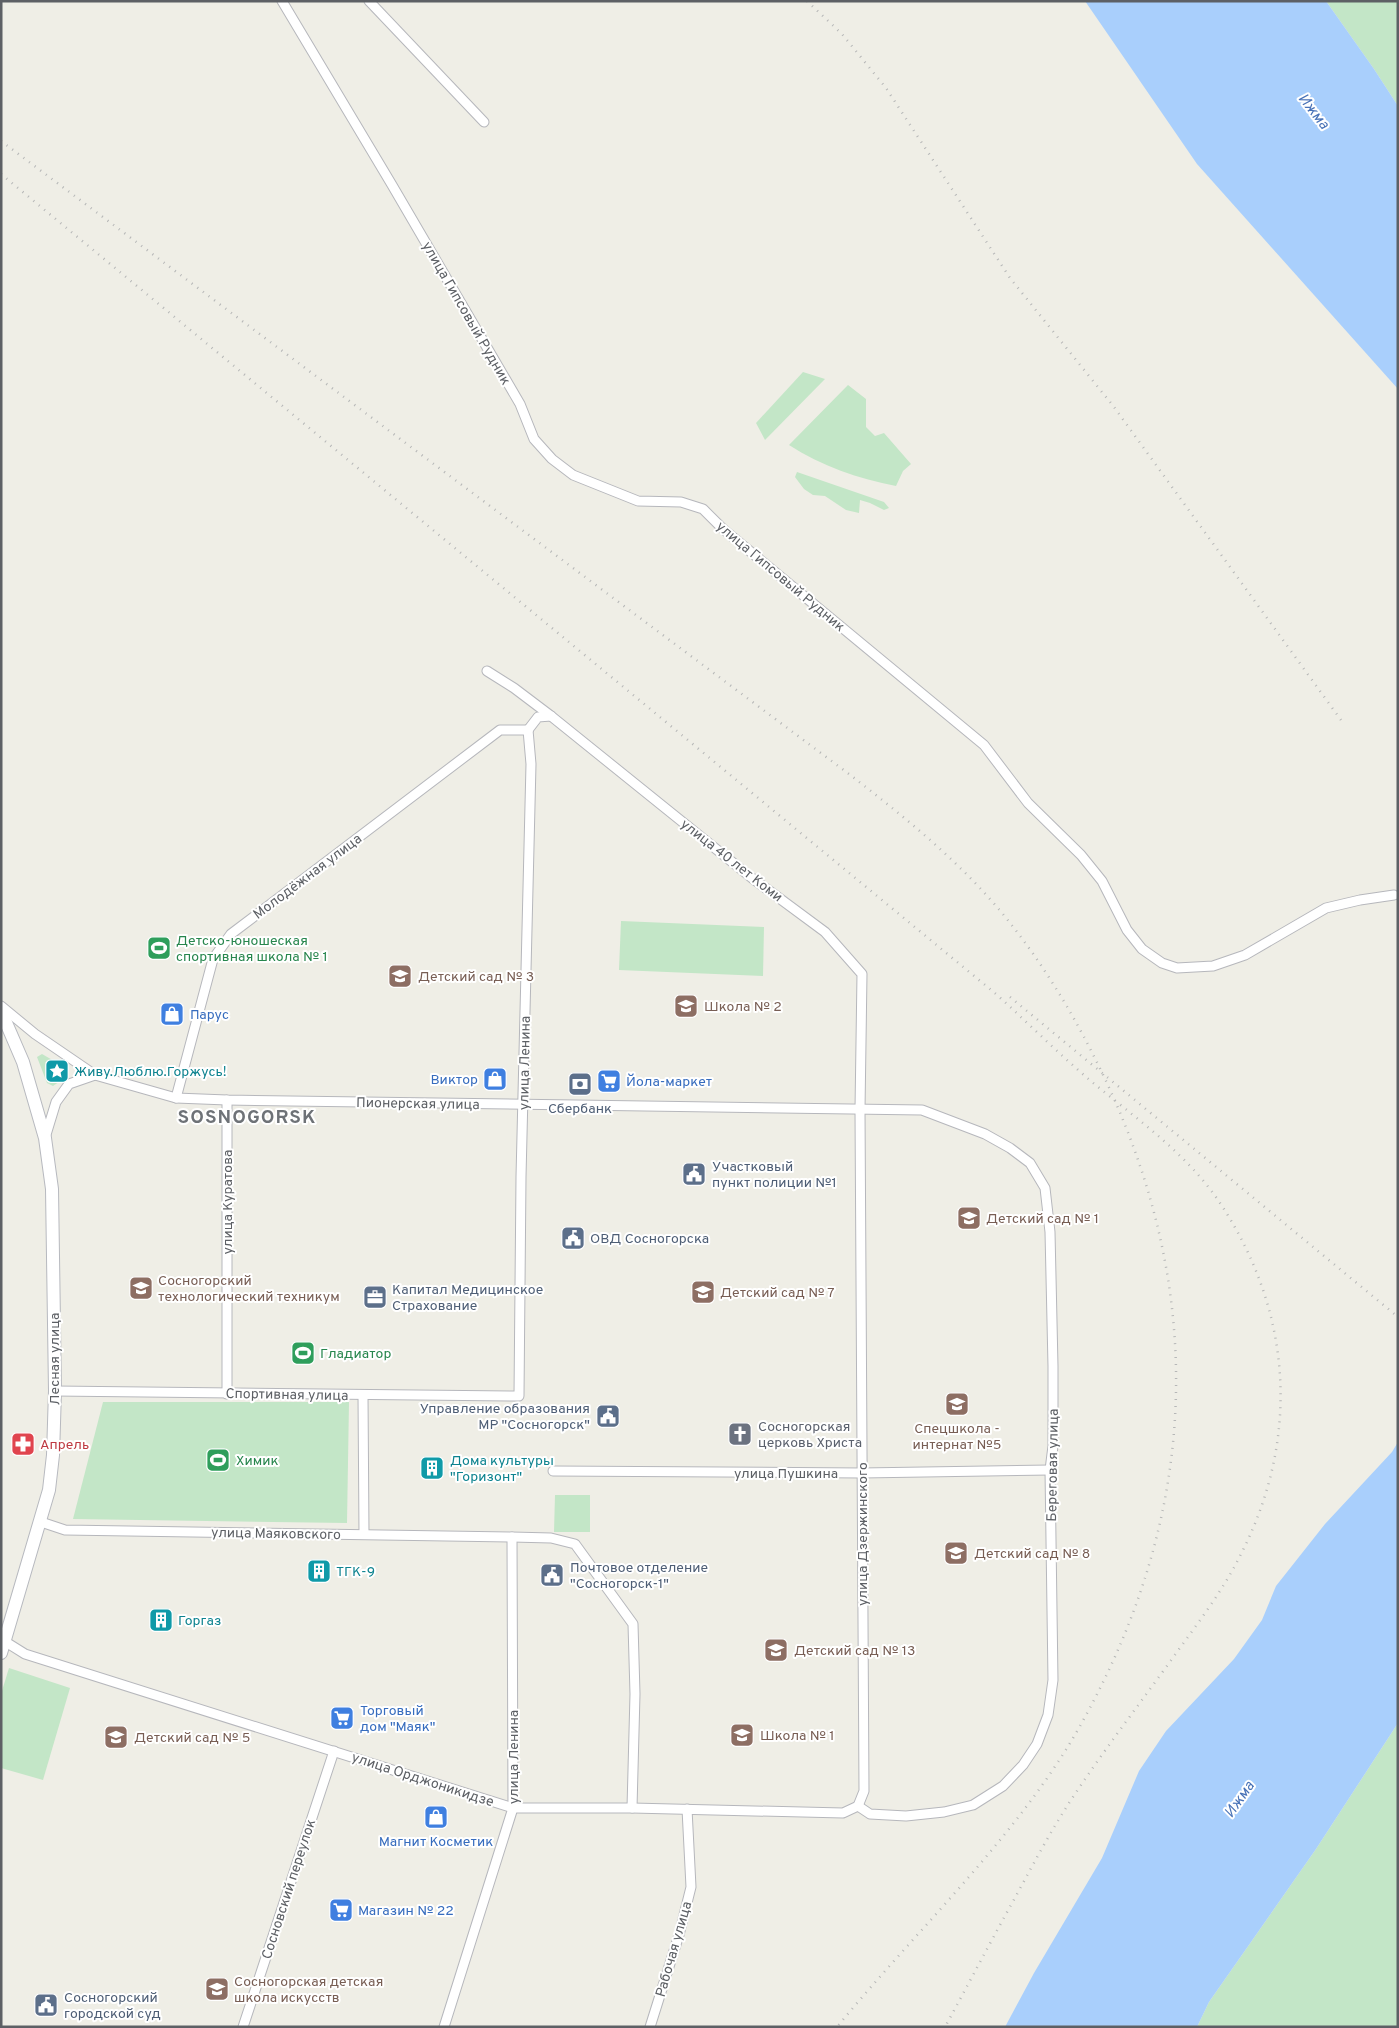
<svg xmlns="http://www.w3.org/2000/svg" width="1399" height="2028" font-family="Overpass,sans-serif">
	<style>
		.green { fill: #c3e6c7 }
		.water { fill: #a9cffc }
		.lines { fill: none; stroke-linecap: round; stroke-linejoin: round }
		.minor-casing { stroke: #b6b7bc; stroke-width: 11 }
		.secondary-casing { stroke: #b7b9bf; stroke-width: 14 }
		.minor { stroke: #fff; stroke-width: 9 }
		.secondary { stroke: #fff; stroke-width: 12 }
		.rail { stroke: #b6b7b7; stroke-width: 2.5; stroke-dasharray: 1 6; stroke-linecap: butt }
		.labels { text-anchor: middle; stroke-width: 4; stroke-linejoin: round; paint-order: stroke }
		.street-label { font-size: 14px; fill: #5d6065; stroke: #fff }
		.leisure-label { font-size: 14px; fill: #27864d; stroke: #fff; text-anchor: start }
		.education-label { font-size: 14px; fill: #785e54; stroke: #fff; text-anchor: start }
		.shop-label { font-size: 14px; fill: #366cbe; stroke: #fff; text-anchor: start }
		.culture-label { font-size: 14px; fill: #0d838f; stroke: #fff; text-anchor: start }
		.service-label { font-size: 14px; fill: #4e5e75; stroke: #fff; text-anchor: start }
		.worship-label { font-size: 14px; fill: #5b616d; stroke: #fff; text-anchor: start }
		.health-label { font-size: 14px; fill: #be3a42; stroke: #fff; text-anchor: start }
		.water-label { font-size: 15px; font-style: italic; fill: #4872b7; stroke: #fff }
		.district-label { font-size: 19px; font-weight: bold; letter-spacing: 1px; fill: #6e7277; stroke: #fff }
	</style>
	<rect width="100%" height="100%" fill="#efeee6"/>
	<!-- green -->
	<g class="green">
		<polygon points="1326,1 1398,1 1398,106 1374,69"/>
		<polygon points="803,372 825,379 765,440 756,423"/>
		<path d="M848 385 866 399V427L875 436 884 433 911 464 903 471 896 486C859 479 821 466 789 445Z"/>
		<polygon points="797,472 884,502 889,508 884,510 870,503 860,500 859,513 846,510 825,496 813,495 804,489 795,477"/>
		<polygon points="621,921 764,927 763,976 619,970"/>
		<polygon points="42,1054 68,1069 69,1075 53,1086 47,1083 37,1057"/>
		<polygon points="103,1402 349,1402 347,1523 73,1519"/>
		<polygon points="555,1495 590,1495 590,1532 554,1532"/>
		<polygon points="9,1668 70,1688 43,1780 1,1768 1,1694"/>
		<polygon points="1398,1723 1398,2027 1197,2027 1209,2002 1316,1849"/>
	</g>
	<!-- water -->
	<g class="water">
		<polygon points="1085,1 1326,1 1374,69 1398,106 1398,389 1197,164"/>
		<polygon points="1398,1442 1398,1723 1316,1849 1209,2002 1197,2027 1005,2027 1034,1973 1102,1858 1139,1771 1166,1731 1234,1659 1262,1620 1276,1586 1325,1524 1392,1452"/>
	</g>
	<g class="lines">
		<!-- minor casing -->
		<g class="minor-casing">
			<g id="minor">
				<polyline points="282,1 392,185 520,404 534,439 552,459 573,475 638,501 681,502 703,509 723,529 984,745 1028,803 1081,855 1102,881 1127,930 1142,949 1162,963 1177,968 1213,966 1245,955 1326,908 1360,900 1394,895"/>
				<polyline points="369,1 484,122"/>
				<polyline points="487,671 514,688 551,716 752,878 825,932 862,974 860,1110 864,1791 858,1806"/>
				<polyline points="528,730 538,717 551,716"/>
				<polyline points="1,1006 35,1034 95,1075 176,1098 227,1100 922,1110 985,1134 1010,1148 1030,1163 1045,1188 1050,1232 1053,1366 1053,1446 1050,1470 1053,1680 1048,1715 1037,1744 1023,1765 1003,1786 973,1805 944,1812 906,1816 870,1814 858,1806"/>
				<polyline points="176,1098 213,959 231,934 500,730 528,730"/>
				<polyline points="45,1138 56,1102 69,1084 95,1075"/>
				<polyline points="55,1391 519,1396 521,1177 531,764 528,730"/>
				<polyline points="227,1394 227,1100"/>
				<polyline points="363,1395 364,1534"/>
				<polyline points="553,1471 862,1473 1050,1470"/>
				<polyline points="41,1522 65,1530 512,1537 551,1538 575,1544 633,1624 635,1694 632,1808"/>
				<polyline points="1,1639 25,1654 513,1808 632,1808 843,1813 858,1806"/>
				<polyline points="243,2027 334,1751"/>
				<polyline points="444,2027 513,1808 512,1537"/>
				<polyline points="650,2027 679,1935 691,1887 687,1809"/>
			</g>
		</g>
		<!-- secondary casing -->
		<g class="secondary-casing">
			<polyline id="secondary" points="1,1011 23,1062 45,1138 52,1189 55,1391 53,1455 49,1490 1,1653"/>
		</g>
		<!-- minor -->
		<use href="#minor" class="minor"/>
		<!-- secondary -->
		<use href="#secondary" class="secondary"/>
		<!-- rail -->
		<g class="rail">
			<polyline points="807,1 842,34 886,88 1010,278 1114,407 1341,720"/>
			<path d="M1 141 849 774C902 815 953 856 997 907 1041 959 1077 1019 1106 1081 1206 1295 1199 1509 1085 1717 1024 1830 919 1927 837 2027"/>
			<path d="M1 174 996 994C1028 1023 1059 1054 1092 1082 1138 1120 1189 1155 1222 1206 1291 1312 1300 1434 1244 1548 1226 1586 1201 1619 1177 1652 1144 1698 1110 1742 1079 1788 1055 1823 1036 1859 1016 1896 992 1939 969 1983 945 2027"/>
			<polyline points="1010,997 1398,1317"/>
		</g>
	</g>
	<!-- icons -->
	<defs>
		<g id="stadium-square" transform="scale(1.25)"><rect x="-9" y="-9" width="18" height="18" rx="4" fill="#2e9e5b" stroke="#fff"/><path d="M0-5a6.5 5 0 1 0 0 10a6.5 5 0 1 0 0-10ZM-3.5-1.8h7v3.6h-7Z" fill="#fff"/></g>
		<g id="school-square" transform="scale(1.25)"><rect x="-9" y="-9" width="18" height="18" rx="4" fill="#8d6e63" stroke="#fff"/><path d="M0-5L7-2L0 1L-7-2ZM-4 1L0 2.5L4 1V4Q0 6-4 4Z" fill="#fff"/></g>
		<g id="shop-square" transform="scale(1.25)"><rect x="-9" y="-9" width="18" height="18" rx="4" fill="#3f7fe0" stroke="#fff"/><path d="M-5-2.5h2.3a2.7 3.5 0 0 1 5.4 0H5L5.5 6h-11ZM-1.5-2.5h3a1.5 2.3 0 0 0-3 0Z" fill="#fff"/></g>
		<g id="sight-square" transform="scale(1.25)"><rect x="-9" y="-9" width="18" height="18" rx="4" fill="#0f9aa8" stroke="#fff"/><path d="M0-6L1.8-2.2L6-1.7L2.9 1.2L3.7 5.4L0 3.3L-3.7 5.4L-2.9 1.2L-6-1.7L-1.8-2.2Z" fill="#fff"/></g>
		<g id="supermarket-square" transform="scale(1.25)"><rect x="-9" y="-9" width="18" height="18" rx="4" fill="#3f7fe0" stroke="#fff"/><path d="M-6-5.5h2.5l.6 2H6L4.5 2H-2.5L-4.4-4H-6ZM-1.5 3.2a1.3 1.3 0 1 0 .1 0ZM3 3.2a1.3 1.3 0 1 0 .1 0Z" fill="#fff"/></g>
		<g id="bank-square" transform="scale(1.25)"><rect x="-9" y="-9" width="18" height="18" rx="4" fill="#5c6f8a" stroke="#fff"/><path d="M-6-4H6V4H-6ZM0-2.3a2.3 2.3 0 1 0 0 4.6a2.3 2.3 0 1 0 0-4.6Z" fill="#fff"/></g>
		<g id="civic-square" transform="scale(1.25)"><rect x="-9" y="-9" width="18" height="18" rx="4" fill="#5c6f8a" stroke="#fff"/><path d="M-.6-6.5H3V-4.5H.6V-3L4-1V1h2V6H-6V1h2V-1L-.6-3ZM-1.2 2.5V6h2.4V2.5Z" fill="#fff"/></g>
		<g id="university-square" transform="scale(1.25)"><rect x="-9" y="-9" width="18" height="18" rx="4" fill="#8d6e63" stroke="#fff"/><path d="M0-5L7-2L0 1L-7-2ZM-4 1L0 2.5L4 1V4Q0 6-4 4Z" fill="#fff"/></g>
		<g id="office-square" transform="scale(1.25)"><rect x="-9" y="-9" width="18" height="18" rx="4" fill="#5c6f8a" stroke="#fff"/><path d="M-6-3h4V-5.5h4V-3h4V5H-6ZM-1-4.5V-3h2v-1.5ZM-6 0V1H6V0Z" fill="#fff"/></g>
		<g id="church-square" transform="scale(1.25)"><rect x="-9" y="-9" width="18" height="18" rx="4" fill="#6b7280" stroke="#fff"/><path d="M-1.2-6h2.4v3.5h3.3v2.4h-3.3V6h-2.4V-.1h-3.3v-2.4h3.3Z" fill="#fff"/></g>
		<g id="pharmacy-square" transform="scale(1.25)"><rect x="-9" y="-9" width="18" height="18" rx="4" fill="#e0444e" stroke="#fff"/><path d="M-2-6h4v4h4v4h-4v4h-4v-4h-4v-4h4Z" fill="#fff"/></g>
		<g id="building-square" transform="scale(1.25)"><rect x="-9" y="-9" width="18" height="18" rx="4" fill="#0f9aa8" stroke="#fff"/><path d="M-4-6H4V6H1V3H-1V6H-4ZM-2.5-4.3h1.7v1.8h-1.7ZM.8-4.3h1.7v1.8H.8ZM-2.5-1h1.7V.8h-1.7ZM.8-1h1.7V.8H.8Z" fill="#fff"/></g>
	</defs>
	<g fill-rule="evenodd">
		<use href="#stadium-square" x="159" y="948"/>
		<use href="#school-square" x="400" y="976"/>
		<use href="#school-square" x="686" y="1006"/>
		<use href="#shop-square" x="172" y="1014"/>
		<use href="#sight-square" x="57" y="1071"/>
		<use href="#shop-square" x="495" y="1079"/>
		<use href="#supermarket-square" x="609" y="1081"/>
		<use href="#bank-square" x="580" y="1084"/>
		<use href="#civic-square" x="694" y="1174"/>
		<use href="#school-square" x="969" y="1218"/>
		<use href="#civic-square" x="573" y="1238"/>
		<use href="#university-square" x="141" y="1288"/>
		<use href="#school-square" x="703" y="1292"/>
		<use href="#office-square" x="375" y="1297"/>
		<use href="#stadium-square" x="303" y="1353"/>
		<use href="#school-square" x="957" y="1404"/>
		<use href="#civic-square" x="608" y="1416"/>
		<use href="#church-square" x="740" y="1434"/>
		<use href="#pharmacy-square" x="23" y="1444"/>
		<use href="#stadium-square" x="218" y="1460"/>
		<use href="#building-square" x="432" y="1468"/>
		<use href="#school-square" x="956" y="1553"/>
		<use href="#building-square" x="319" y="1571"/>
		<use href="#civic-square" x="552" y="1575"/>
		<use href="#building-square" x="161" y="1620"/>
		<use href="#school-square" x="776" y="1650"/>
		<use href="#supermarket-square" x="342" y="1718"/>
		<use href="#school-square" x="742" y="1735"/>
		<use href="#school-square" x="116" y="1737"/>
		<use href="#shop-square" x="436" y="1817"/>
		<use href="#supermarket-square" x="341" y="1910"/>
		<use href="#school-square" x="217" y="1989"/>
		<use href="#civic-square" x="46" y="2005"/>
	</g>
	<g class="labels">
		<!-- street labels -->
		<g class="street-label">
			<text transform="translate(467 313) rotate(60)" y="5">улица Гипсовый Рудник</text>
			<text transform="translate(781 576) rotate(40)" y="5">улица Гипсовый Рудник</text>
			<text transform="translate(732 860) rotate(38)" y="5">улица 40 лет Коми</text>
			<text transform="translate(307 876) rotate(-37)" y="5">Молодёжная улица</text>
			<text transform="translate(524 1063) rotate(-89)" y="5">улица Ленина</text>
			<text transform="translate(418 1103) rotate(1)" y="5">Пионерская улица</text>
			<text transform="translate(227 1202) rotate(-90)" y="5">улица Куратова</text>
			<text transform="translate(54 1359) rotate(-90)" y="5">Лесная улица</text>
			<text transform="translate(287 1394) rotate(1)" y="5">Спортивная улица</text>
			<text transform="translate(1052 1465) rotate(-89)" y="5">Береговая улица</text>
			<text x="786" y="1478">улица Пушкина</text>
			<text transform="translate(276 1533) rotate(1)" y="5">улица Маяковского</text>
			<text transform="translate(862 1534) rotate(-90)" y="5">улица Дзержинского</text>
			<text transform="translate(513 1757) rotate(-90)" y="5">улица Ленина</text>
			<text transform="translate(423 1779) rotate(18)" y="5">улица Орджоникидзе</text>
			<text transform="translate(288 1889) rotate(-72)" y="5">Сосновский переулок</text>
			<text transform="translate(673 1949) rotate(-74)" y="5">Рабочая улица</text>
		</g>
		<!-- leisure labels -->
		<g class="leisure-label">
			<text x="176" y="945">Детско-юношеская<tspan x="176" dy="16">спортивная школа № 1</tspan></text>
			<text x="320" y="1358">Гладиатор</text>
			<text x="236" y="1465">Химик</text>
		</g>
		<!-- education labels -->
		<g class="education-label">
			<text x="418" y="981">Детский сад № 3</text>
			<text x="704" y="1011">Школа № 2</text>
			<text x="986" y="1223">Детский сад № 1</text>
			<text x="158" y="1285">Сосногорский<tspan x="158" dy="16">технологический техникум</tspan></text>
			<text x="720" y="1297">Детский сад № 7</text>
			<text x="957" y="1433" text-anchor="middle">Спецшкола -<tspan x="957" dy="16">интернат №5</tspan></text>
			<text x="974" y="1558">Детский сад № 8</text>
			<text x="794" y="1655">Детский сад № 13</text>
			<text x="760" y="1740">Школа № 1</text>
			<text x="134" y="1742">Детский сад № 5</text>
			<text x="234" y="1986">Сосногорская детская<tspan x="234" dy="16">школа искусств</tspan></text>
		</g>
		<!-- shop labels -->
		<g class="shop-label">
			<text x="190" y="1019">Парус</text>
			<text x="478" y="1084" text-anchor="end">Виктор</text>
			<text x="626" y="1086">Йола-маркет</text>
			<text x="360" y="1715">Торговый<tspan x="360" dy="16">дом "Маяк"</tspan></text>
			<text x="436" y="1846" text-anchor="middle">Магнит Косметик</text>
			<text x="358" y="1915">Магазин № 22</text>
		</g>
		<!-- culture labels -->
		<g class="culture-label">
			<text x="74" y="1076">Живу.Люблю.Горжусь!</text>
			<text x="450" y="1465">Дома культуры<tspan x="450" dy="16">"Горизонт"</tspan></text>
			<text x="336" y="1576">ТГК-9</text>
			<text x="178" y="1625">Горгаз</text>
		</g>
		<!-- service labels -->
		<g class="service-label">
			<text x="580" y="1113" text-anchor="middle">Сбербанк</text>
			<text x="712" y="1171">Участковый<tspan x="712" dy="16">пункт полиции №1</tspan></text>
			<text x="590" y="1243">ОВД Сосногорска</text>
			<text x="392" y="1294">Капитал Медицинское<tspan x="392" dy="16">Страхование</tspan></text>
			<text x="590" y="1413" text-anchor="end">Управление образования<tspan x="590" dy="16">МР "Сосногорск"</tspan></text>
			<text x="570" y="1572">Почтовое отделение<tspan x="570" dy="16">"Сосногорск-1"</tspan></text>
			<text x="64" y="2002">Сосногорский<tspan x="64" dy="16">городской суд</tspan></text>
		</g>
		<!-- worship labels -->
		<g class="worship-label">
			<text x="758" y="1431">Сосногорская<tspan x="758" dy="16">церковь Христа</tspan></text>
		</g>
		<!-- health labels -->
		<g class="health-label">
			<text x="40" y="1449">Апрель</text>
		</g>
		<!-- water labels -->
		<g class="water-label">
			<text transform="translate(1314 111) rotate(52)" y="5">Ижма</text>
			<text transform="translate(1239 1799) rotate(-55)" y="5">Ижма</text>
		</g>
		<!-- district labels -->
		<g class="district-label">
			<text x="247" y="1123">SOSNOGORSK</text>
		</g>
	</g>
	<!-- border -->
	<rect width="1399" height="2028" fill="none" stroke="#5d6065" stroke-width="5"/>
</svg>
